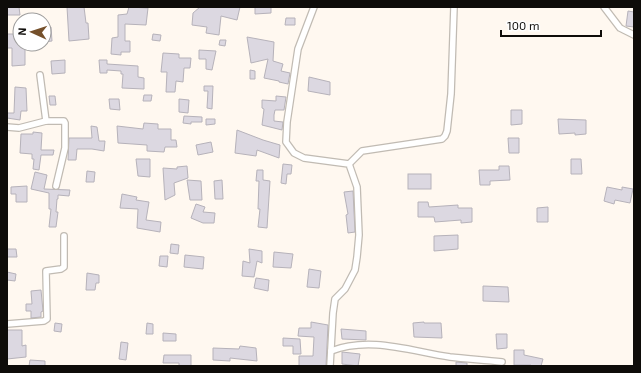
<svg xmlns="http://www.w3.org/2000/svg" width="641" height="373" font-family="'Exo 2',sans-serif">
	<style>
		.building { fill: #dcd8e1; stroke: #b6b2ba }
		.lines { fill: none; stroke-linecap: round; stroke-linejoin: round }
		.minor-casing { stroke: #c1bbb3; stroke-width: 8 }
		.minor { stroke: #fff; stroke-width: 5.5 }
	</style>
	<rect width="100%" height="100%" fill="#fff8f0"/>
	<!-- building -->
	<g class="building">
		<polygon points="7,7 19,7 20,15 7,15"/>
		<polygon points="67,7 84,7 86,23 88,23 89,39 69,41"/>
		<polygon points="129,7 148,8 146,25 125,24 125,41 130,41 130,52 121,52 121,55 111,54 112,38 118,37 118,15 127,14"/>
		<polygon points="200,7 240,7 237,20 221,16 219,35 206,33 207,27 192,25 193,13"/>
		<polygon points="255,7 271,7 271,13 255,14"/>
		<polygon points="628,11 634,12 634,27 626,26"/>
		<polygon points="286,18 295,18 295,25 285,25"/>
		<polygon points="51,27 52,41 44,42 44,28"/>
		<polygon points="7,34 20,34 20,44 25,44 25,65 12,66 12,48 7,48"/>
		<polygon points="153,34 161,35 160,41 152,40"/>
		<polygon points="247,37 274,42 273,61 283,64 281,71 290,73 288,84 279,82 279,81 264,78 268,59 251,63"/>
		<polygon points="220,40 226,40 225,46 219,45"/>
		<polygon points="199,50 216,51 212,70 206,69 206,59 199,59"/>
		<polygon points="163,53 179,54 179,58 191,58 190,68 184,68 183,82 176,81 175,92 166,92 167,72 161,72"/>
		<polygon points="65,60 65,73 52,74 51,61"/>
		<polygon points="99,60 107,60 107,64 138,66 138,77 144,78 144,89 122,88 123,74 121,74 121,71 107,70 107,73 100,73"/>
		<polygon points="250,70 255,71 255,79 250,79"/>
		<polygon points="309,77 330,82 330,95 308,91"/>
		<polygon points="204,86 213,86 212,109 207,108 208,91 204,91"/>
		<polygon points="15,87 26,88 27,111 21,111 20,120 7,118 7,113 14,113"/>
		<polygon points="144,95 152,95 151,101 143,101"/>
		<polygon points="49,96 55,96 56,105 50,105"/>
		<polygon points="276,96 286,97 284,110 275,110 274,115 274,121 283,122 282,130 262,125 264,109 262,108 262,100 276,101"/>
		<polygon points="109,99 119,99 120,110 110,109"/>
		<polygon points="179,99 189,100 188,113 179,112"/>
		<polygon points="511,110 522,110 522,124 511,125"/>
		<polygon points="184,116 202,117 202,122 191,122 191,124 183,123"/>
		<polygon points="206,119 215,119 215,124 206,125"/>
		<polygon points="558,119 586,120 586,134 575,135 575,133 559,134"/>
		<polygon points="144,123 158,124 158,129 171,129 171,140 176,140 177,147 165,147 164,152 147,151 147,145 118,143 117,126 143,129"/>
		<polygon points="91,126 97,127 99,141 105,141 104,151 92,149 77,149 76,160 68,160 69,138 92,138"/>
		<polygon points="237,130 263,140 280,145 279,158 257,150 256,156 235,153"/>
		<polygon points="33,132 42,133 41,150 54,150 53,155 41,155 39,170 33,169 34,159 32,159 32,154 20,153 21,134 33,134"/>
		<polygon points="508,138 519,138 519,153 509,153"/>
		<polygon points="211,142 213,152 198,155 196,145"/>
		<polygon points="136,159 150,159 150,177 138,176"/>
		<polygon points="571,159 581,159 582,174 571,174"/>
		<polygon points="283,164 292,165 291,174 287,174 286,184 281,183"/>
		<polygon points="187,166 188,178 174,183 175,195 165,200 163,168 177,169 177,167"/>
		<polygon points="499,166 509,166 510,180 490,181 490,185 480,185 479,170 499,170"/>
		<polygon points="257,170 263,170 263,180 270,181 267,228 258,227 260,209 258,209 259,181 256,181"/>
		<polygon points="87,171 95,172 94,182 86,182"/>
		<polygon points="35,172 47,175 44,189 70,190 69,196 58,195 58,199 57,199 56,212 58,212 56,227 49,227 51,209 49,209 49,193 31,189"/>
		<rect x="408" y="174" width="23" height="15"/>
		<polygon points="187,180 201,181 202,200 190,200"/>
		<polygon points="222,180 223,199 215,199 214,181"/>
		<polygon points="27,186 27,202 16,202 16,194 11,194 11,187"/>
		<polygon points="607,187 622,190 622,187 633,189 630,203 615,200 614,204 604,201"/>
		<polygon points="353,191 355,232 348,233 346,215 348,214 344,192"/>
		<polygon points="122,194 137,197 136,200 149,202 146,220 161,222 160,232 137,228 138,209 120,208"/>
		<polygon points="418,202 428,202 429,207 458,205 458,208 472,208 472,222 461,223 461,220 435,222 434,217 418,217"/>
		<polygon points="196,204 205,207 203,212 215,213 214,223 203,223 191,218"/>
		<polygon points="548,207 548,222 537,222 537,208"/>
		<polygon points="458,235 458,249 434,251 434,236"/>
		<polygon points="171,244 179,245 178,254 170,253"/>
		<polygon points="7,249 16,249 17,257 7,257"/>
		<polygon points="249,249 262,251 262,263 257,261 254,277 242,276 243,261 250,263"/>
		<polygon points="274,252 293,254 291,268 273,267"/>
		<polygon points="185,255 204,257 203,269 184,267"/>
		<polygon points="160,256 168,256 167,267 159,266"/>
		<polygon points="309,269 321,271 319,288 307,287"/>
		<polygon points="7,272 16,274 15,281 7,280"/>
		<polygon points="87,273 99,275 99,283 96,283 95,290 86,290"/>
		<polygon points="256,278 269,280 268,291 254,288"/>
		<polygon points="483,286 508,287 509,302 483,301"/>
		<polygon points="41,290 43,311 41,312 41,317 31,318 31,311 26,311 26,304 32,304 31,291"/>
		<polygon points="311,322 328,325 326,366 299,366 299,356 313,356 314,337 298,336 299,328 311,328"/>
		<polygon points="424,322 424,323 441,323 442,338 414,337 413,323"/>
		<polygon points="55,323 62,324 61,332 54,331"/>
		<polygon points="147,323 153,324 153,334 146,334"/>
		<polygon points="341,329 366,331 366,340 342,339"/>
		<polygon points="7,330 22,330 22,346 26,345 26,357 7,359"/>
		<polygon points="163,333 176,334 176,341 163,341"/>
		<polygon points="496,334 507,334 507,348 497,349"/>
		<polygon points="283,338 300,339 301,354 293,354 293,346 283,346"/>
		<polygon points="121,342 128,343 126,360 119,359"/>
		<polygon points="240,346 256,348 257,361 230,358 230,361 213,360 213,348 239,349"/>
		<polygon points="514,350 524,350 524,355 543,359 541,366 530,366 531,365 514,365"/>
		<polygon points="342,352 360,354 358,366 342,364"/>
		<polygon points="164,355 191,355 191,366 179,366 179,363 163,363"/>
		<polygon points="30,360 45,361 45,366 29,366"/>
		<polygon points="456,362 467,363 467,366 456,366"/>
	</g>
	<g class="lines">
		<!-- minor casing -->
		<g class="minor-casing">
			<g id="minor">
				<polyline points="314,7 298,49 287,122 286,142 294,153 304,158 349,164 357,187 359,235 357,257 355,270 345,289 335,299 333,313 330,366"/>
				<polyline points="604,7 620,28 634,35"/>
				<polyline points="40,75 46,121 64,121 65,123 65,148 56,186"/>
				<polyline points="7,127 19,128 46,121"/>
				<polyline points="349,164 362,151 442,139 445,136 447,131 451,94 454,7"/>
				<polyline points="7,324 44,321 47,319 46,271 61,269 64,267 64,236"/>
				<path d="M331 351C370 336 410 351 450 357 467 359 485 360 502 362"/>
			</g>
		</g>
		<!-- minor -->
		<use href="#minor" class="minor"/>
	</g>
	<!-- border -->
	<rect width="641" height="373" fill="none" stroke="#0e0c09" stroke-width="16"/>
	<!-- north arrow -->
	<g transform="translate(32 32) rotate(273)"><circle r="19" fill="#ffffff" stroke="#9f9e9d"/>
	<path d="M0-3L7 15L0 10L-7 15Z" fill="#75502b"/>
	<text y="-6" font-size="11" font-weight="bold" text-anchor="middle" fill="#0e0c09">N</text>
	</g>
	<!-- scale -->
	<path d="M501 30v6h100v-6" fill="none" stroke="#0e0c09" stroke-width="2"/>
	<text x="507" y="30" font-size="12" fill="#0e0c09" stroke="#ffffff" stroke-width="3" paint-order="stroke">100 m</text>
</svg>
